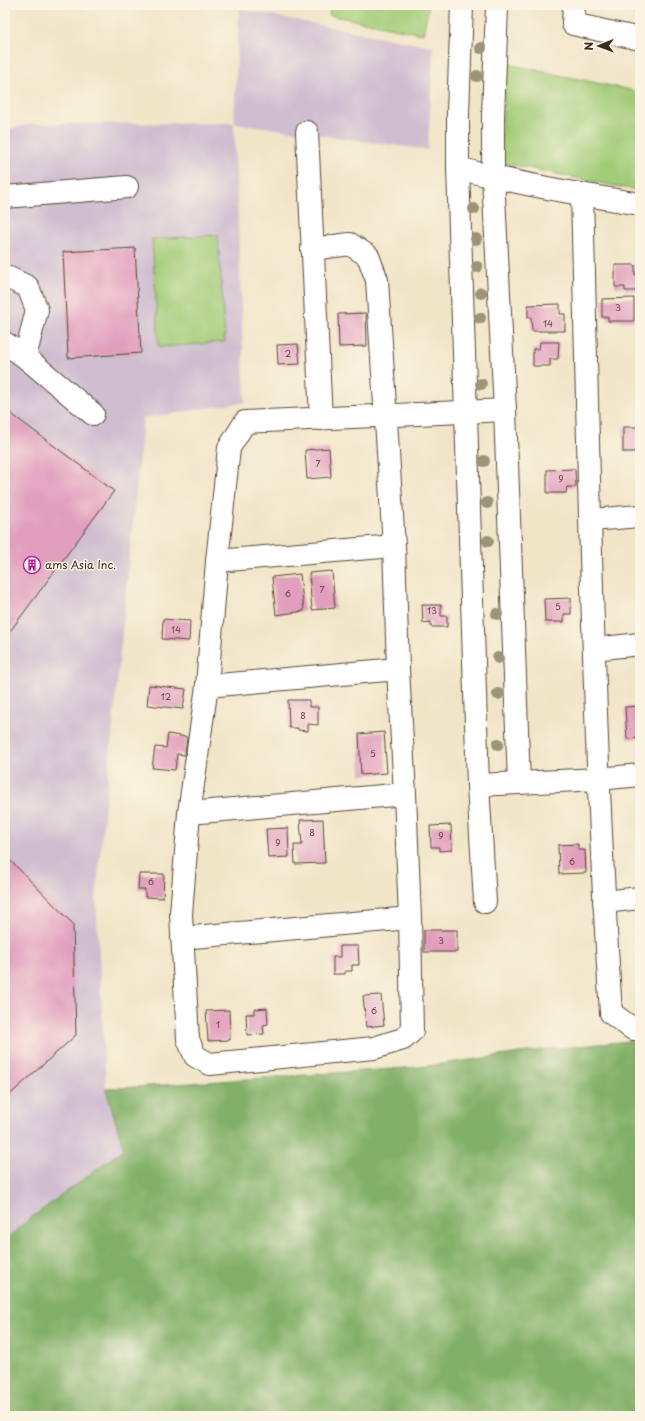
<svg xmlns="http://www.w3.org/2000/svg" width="645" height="1421" font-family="'Playpen Sans',sans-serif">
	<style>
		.industrial { fill: #cfbdd0 }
		.green { fill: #a3cc78; stroke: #6f7b4b }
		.forest { fill: #82b068; stroke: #5e6d43 }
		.building { fill: #e19ebd }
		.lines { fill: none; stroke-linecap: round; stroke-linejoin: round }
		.minor-casing { stroke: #564637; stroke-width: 24 }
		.minor { stroke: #fff; stroke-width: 22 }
		.tree { fill: #9b9476 }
		.labels { text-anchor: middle; stroke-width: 3; stroke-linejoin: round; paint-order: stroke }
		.number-label { font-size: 9px; fill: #644746 }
		.poi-label { font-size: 11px; fill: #3b2a1e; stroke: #fcf5e5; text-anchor: start }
	</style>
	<rect width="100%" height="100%" fill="#fcf5e5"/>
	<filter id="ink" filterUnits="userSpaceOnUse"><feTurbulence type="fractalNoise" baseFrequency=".025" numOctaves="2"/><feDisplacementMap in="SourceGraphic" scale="8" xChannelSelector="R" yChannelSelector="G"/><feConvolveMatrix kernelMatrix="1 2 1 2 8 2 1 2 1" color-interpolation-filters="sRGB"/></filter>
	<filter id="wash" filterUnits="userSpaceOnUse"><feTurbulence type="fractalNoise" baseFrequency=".012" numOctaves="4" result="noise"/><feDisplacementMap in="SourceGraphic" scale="16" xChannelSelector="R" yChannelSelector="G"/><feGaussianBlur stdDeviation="0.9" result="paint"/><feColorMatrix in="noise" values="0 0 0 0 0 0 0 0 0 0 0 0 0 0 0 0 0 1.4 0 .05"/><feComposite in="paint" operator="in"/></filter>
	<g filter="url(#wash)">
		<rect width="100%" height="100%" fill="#f1e5c7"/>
		<!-- industrial -->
		<polygon class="industrial" points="239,9 433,47 428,150 234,123 245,402 143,418 96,898 106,1089 124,1149 27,1221 5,1241 5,130 31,124 234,123"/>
		<!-- green -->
		<g class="green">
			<polygon points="331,5 429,5 423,34 329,15"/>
			<polygon points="507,64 640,92 640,191 499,162"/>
			<polygon points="218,235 225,342 159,347 152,239"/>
		</g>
		<!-- forest -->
		<polygon class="forest" points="640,1040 640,1416 5,1416 5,1241 27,1221 124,1149 106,1089 419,1067 557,1048"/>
		<g id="blocks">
			<!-- building -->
			<g class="building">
				<rect x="597" y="5" width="30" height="2"/>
				<rect x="632" y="5" width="8" height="5"/>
				<polygon points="135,248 141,353 68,358 63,252"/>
				<polygon points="615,265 635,265 635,275 640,275 640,291 625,291 625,287 615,287"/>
				<polygon points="634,298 634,321 608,321 608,317 602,317 602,299"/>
				<polygon points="560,304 560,314 565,314 565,331 532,331 531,317 528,317 528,305"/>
				<polygon points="366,313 367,346 339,347 338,314"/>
				<polygon points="540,342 559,342 558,359 550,359 550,366 533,366 533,349 539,349"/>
				<polygon points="298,344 300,364 278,365 277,345"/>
				<polygon points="5,409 114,491 5,638"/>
				<rect x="623" y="427" width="17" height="25"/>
				<polygon points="329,448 331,477 307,479 305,450"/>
				<polygon points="575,469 576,487 567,487 566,493 547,493 547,470"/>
				<polygon points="332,571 335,608 312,610 309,573"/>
				<polygon points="300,574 304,611 276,615 272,577"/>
				<polygon points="571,598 571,614 564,614 564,622 545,622 544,599"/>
				<polygon points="422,605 441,605 441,616 447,616 447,627 431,627 431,622 423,623"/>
				<polygon points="163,619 190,621 189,641 162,639"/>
				<polygon points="149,685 186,689 183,709 147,705"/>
				<polygon points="288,700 309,700 309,707 318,707 318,725 308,724 308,731 298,730 298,728 289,728"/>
				<polygon points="640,706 640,738 627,739 625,707"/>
				<polygon points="384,732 387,773 361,775 359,734"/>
				<polygon points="168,734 187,737 185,755 177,754 175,770 152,768 155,747 166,748"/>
				<polygon points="323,819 325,863 295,864 294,845 302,845 300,820"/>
				<polygon points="451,825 452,850 439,851 439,847 431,847 430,826"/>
				<polygon points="288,828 289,857 268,858 266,829"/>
				<polygon points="578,844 578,850 585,850 586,873 559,874 558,845"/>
				<polygon points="5,855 73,924 76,1035 5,1099"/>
				<polygon points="139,874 164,874 163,898 145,897 145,889 138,889"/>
				<rect x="424" y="930" width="33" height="22"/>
				<polygon points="340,946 358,946 359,965 352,965 352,971 345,971 345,974 333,974 333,957 340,957"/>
				<polygon points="381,995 384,1025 366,1027 363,996"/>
				<polygon points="267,1008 268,1024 263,1025 264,1034 247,1035 246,1014 254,1014 254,1009"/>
				<polygon points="229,1010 230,1040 208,1041 206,1011"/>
			</g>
		</g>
	</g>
	<g filter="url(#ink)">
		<use href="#blocks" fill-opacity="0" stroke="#564637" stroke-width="1"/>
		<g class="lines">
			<!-- minor casing -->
			<g class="minor-casing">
				<g id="minor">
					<polyline points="462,5 458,113 458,168 478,785 485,902"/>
					<polyline points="497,5 493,117 493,177 505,410 519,783"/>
					<polyline points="574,5 573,24 640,39"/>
					<polyline points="307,132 321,419"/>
					<path d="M458 168C518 184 579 194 640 204"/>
					<path d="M582 194C589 467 593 741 611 1013L633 1029 640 1028"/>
					<polyline points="5,197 127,187"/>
					<polyline points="312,249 350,244 368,256 377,280 394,546 398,669 405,794 410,918 412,1031 403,1039 374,1048 210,1064 195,1056 188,1039 181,914 189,813 207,686 217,561 229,448 245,422 505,410"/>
					<polyline points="5,278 9,278 28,287 37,310 25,357"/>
					<polyline points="5,343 25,357 93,414"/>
					<polyline points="591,520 640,516"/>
					<polyline points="217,561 394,546"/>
					<polyline points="594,649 640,644"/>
					<polyline points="207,686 398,669"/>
					<polyline points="478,785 599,779 640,775"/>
					<polyline points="189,813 405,794"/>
					<polyline points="604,902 640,898"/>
					<polyline points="182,938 410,918"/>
				</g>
			</g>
			<!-- minor -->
			<use href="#minor" class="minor"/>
		</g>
		<!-- trees -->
		<g class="tree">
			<circle cx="481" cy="48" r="6"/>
			<circle cx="477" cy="76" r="6"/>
			<circle cx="474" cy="209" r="6"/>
			<circle cx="476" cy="239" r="6"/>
			<circle cx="477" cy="267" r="6"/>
			<circle cx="481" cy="293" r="6"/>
			<circle cx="480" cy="318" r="6"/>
			<circle cx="481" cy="384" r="6"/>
			<circle cx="484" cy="461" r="6"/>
			<circle cx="487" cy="503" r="6"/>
			<circle cx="488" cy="541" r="6"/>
			<circle cx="497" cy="614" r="6"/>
			<circle cx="498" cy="658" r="6"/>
			<circle cx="498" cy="694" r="6"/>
			<circle cx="498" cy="744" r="6"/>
		</g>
	</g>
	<!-- icons -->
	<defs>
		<g id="building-ring" transform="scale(0.9)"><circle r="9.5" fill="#fcf5e5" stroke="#b5179e" stroke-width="1.5"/><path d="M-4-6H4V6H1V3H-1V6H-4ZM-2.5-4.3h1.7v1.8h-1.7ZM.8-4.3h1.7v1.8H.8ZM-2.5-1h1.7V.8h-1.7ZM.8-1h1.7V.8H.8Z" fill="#b5179e"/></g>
	</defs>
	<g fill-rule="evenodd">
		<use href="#building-ring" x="32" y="565"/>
	</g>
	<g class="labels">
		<!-- number labels -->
		<g class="number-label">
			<text x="618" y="311">3</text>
			<text x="548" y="327">14</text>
			<text x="288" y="357">2</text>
			<text x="318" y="467">7</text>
			<text x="561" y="482">9</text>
			<text x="322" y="593">7</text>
			<text x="288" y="597">6</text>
			<text x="558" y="610">5</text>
			<text x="432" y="614">13</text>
			<text x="176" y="633">14</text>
			<text x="166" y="700">12</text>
			<text x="303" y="719">8</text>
			<text x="373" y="757">5</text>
			<text x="312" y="836">8</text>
			<text x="441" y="839">9</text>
			<text x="278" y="846">9</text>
			<text x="572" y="865">6</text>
			<text x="151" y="885">6</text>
			<text x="441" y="944">3</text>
			<text x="374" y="1014">6</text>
			<text x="218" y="1028">1</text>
		</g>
		<!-- poi labels -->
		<g class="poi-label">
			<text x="45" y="569">ams Asia Inc.</text>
		</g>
	</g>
	<!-- margin -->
	<rect width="645" height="1421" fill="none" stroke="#fcf5e5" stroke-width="20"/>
	<!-- north arrow -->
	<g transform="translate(599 46) rotate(269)" stroke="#fcf5e5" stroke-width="3" paint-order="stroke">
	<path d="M0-3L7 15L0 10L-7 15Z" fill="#3b2a1e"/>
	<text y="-6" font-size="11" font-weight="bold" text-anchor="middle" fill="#3b2a1e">N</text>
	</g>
</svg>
